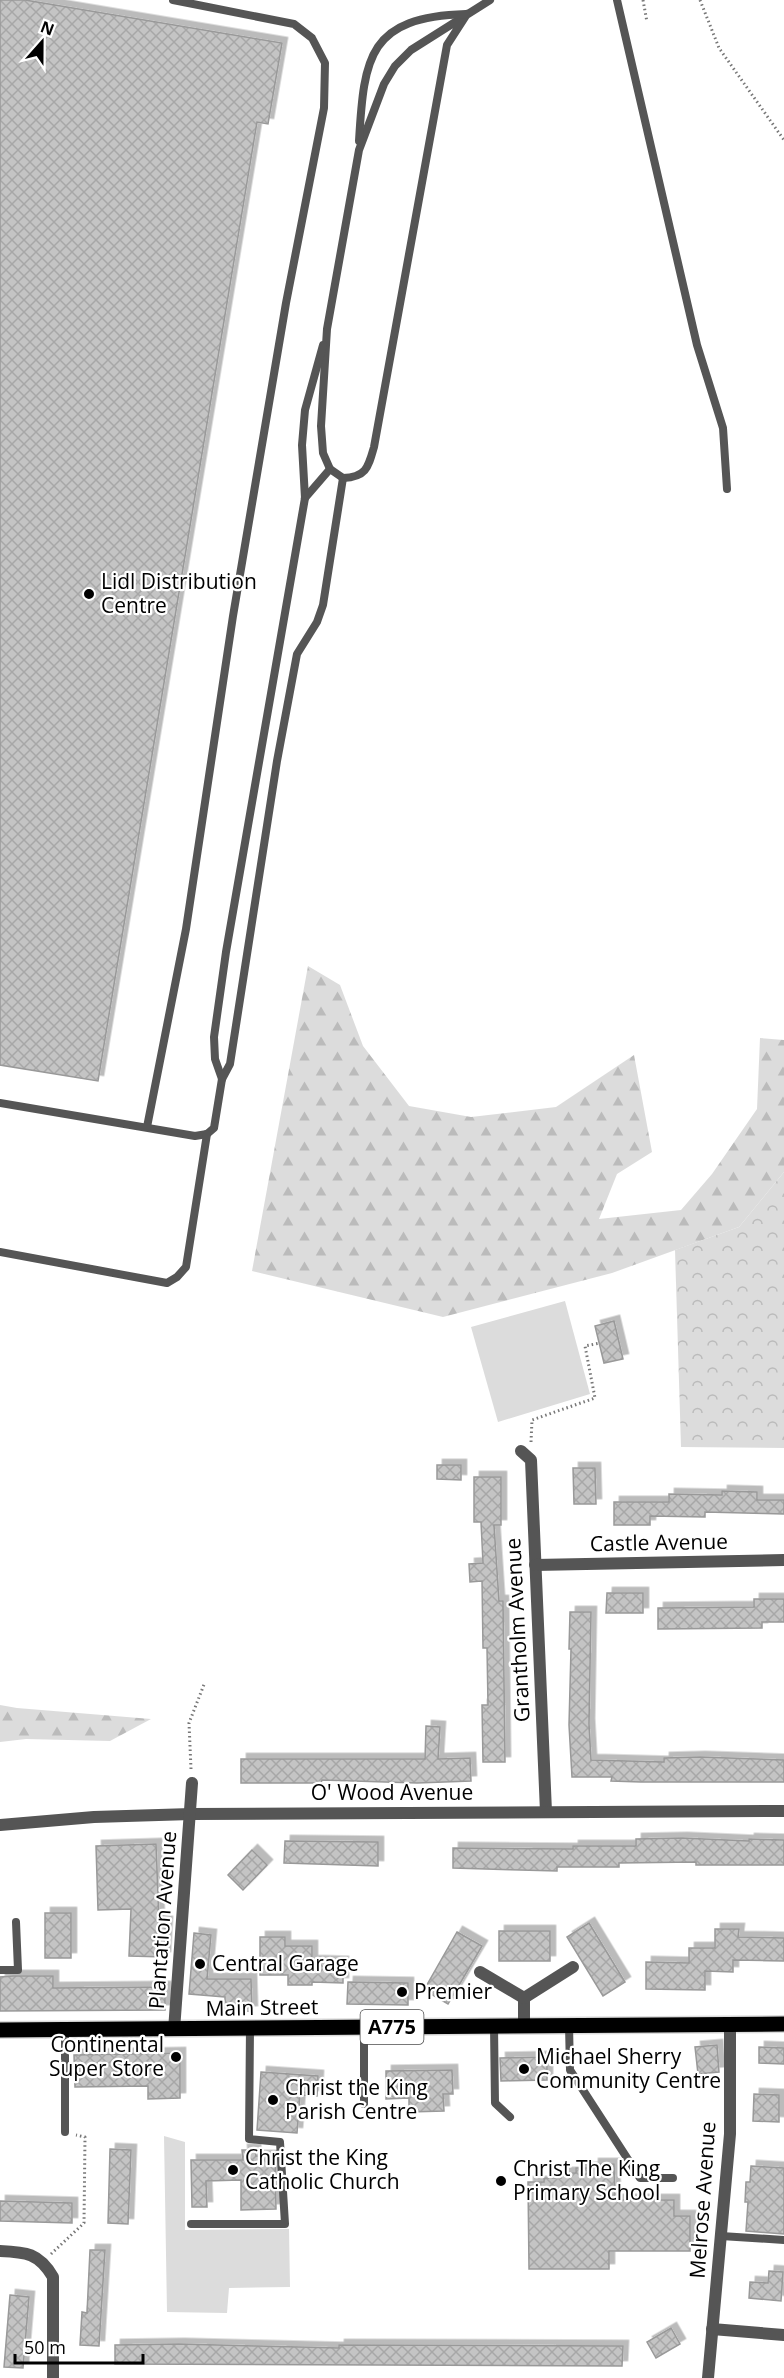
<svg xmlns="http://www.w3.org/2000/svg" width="784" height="2378" font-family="'Open Sans',sans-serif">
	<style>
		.grass { fill: #dcdcdc }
		.forest { fill: url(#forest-firs) }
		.park { fill: url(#park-crowns) }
		.building { fill: url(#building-cross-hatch); stroke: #999; stroke-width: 1.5; filter: url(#shadow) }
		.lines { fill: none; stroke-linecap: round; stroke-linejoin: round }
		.primary-casing { stroke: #dbdbdb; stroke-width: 18 }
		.path { stroke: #777; stroke-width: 3; stroke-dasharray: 1.5 3; stroke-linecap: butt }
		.lane { stroke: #555; stroke-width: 8 }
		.street { stroke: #555; stroke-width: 12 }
		.primary { stroke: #000; stroke-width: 15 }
		.poi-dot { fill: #000; stroke: #fff; stroke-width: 2 }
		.labels { text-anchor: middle; stroke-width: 4.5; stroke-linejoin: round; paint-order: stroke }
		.shield { fill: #fff; stroke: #4c4c4c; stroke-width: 1.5 }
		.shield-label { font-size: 20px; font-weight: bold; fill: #000 }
		.poi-label { font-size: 21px; fill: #000; stroke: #fff; text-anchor: start }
		.street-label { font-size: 21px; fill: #000; stroke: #fff }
	</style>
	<defs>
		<pattern id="forest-firs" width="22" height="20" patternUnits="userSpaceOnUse" patternTransform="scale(1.5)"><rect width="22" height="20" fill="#dcdcdc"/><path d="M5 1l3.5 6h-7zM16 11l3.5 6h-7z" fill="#bbb"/></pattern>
		<pattern id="park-crowns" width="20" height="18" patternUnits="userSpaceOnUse" patternTransform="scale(1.5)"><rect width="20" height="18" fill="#dcdcdc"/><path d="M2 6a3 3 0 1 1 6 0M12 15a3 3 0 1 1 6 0" fill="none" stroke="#bbb"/></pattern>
		<pattern id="building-cross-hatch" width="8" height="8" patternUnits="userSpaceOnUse" patternTransform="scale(1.5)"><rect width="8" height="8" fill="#c4c4c4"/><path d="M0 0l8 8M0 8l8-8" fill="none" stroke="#a7a7a7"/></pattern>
		<filter id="shadow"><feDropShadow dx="5.5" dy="-5.5" stdDeviation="0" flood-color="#0004"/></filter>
	</defs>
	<rect width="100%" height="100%" fill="#fff"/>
	<!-- grass -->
	<g class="grass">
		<polygon points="565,1301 590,1394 498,1422 471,1327"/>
		<polygon points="164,2136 185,2142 185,2230 289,2229 290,2287 229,2288 227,2313 167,2312"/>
	</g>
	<!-- forest -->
	<g class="forest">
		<polygon points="308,966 340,985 363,1046 409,1106 471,1117 556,1107 634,1055 652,1152 617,1174 599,1219 681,1210 712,1174 757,1109 760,1038 784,1040 784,1172 739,1227 612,1273 443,1317 252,1271"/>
		<polygon points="0,1705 17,1708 151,1719 110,1741 26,1739 0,1742"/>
	</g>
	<!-- park -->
	<polygon class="park" points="784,1172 784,1448 681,1447 675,1250 739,1227"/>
	<!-- building -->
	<g class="building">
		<polygon points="0,0 25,0 282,43 268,124 257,122 98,1081 0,1065"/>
		<polygon points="614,1321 623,1359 604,1363 595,1326"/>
		<polygon points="437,1465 461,1465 461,1480 437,1479"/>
		<polygon points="573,1468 595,1468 596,1504 574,1504"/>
		<polygon points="474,1477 501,1477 501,1525 494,1525 499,1601 503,1601 505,1762 483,1762 482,1705 488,1705 487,1648 483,1648 482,1581 470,1582 469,1564 483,1563 481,1522 474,1522"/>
		<polygon points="722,1491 757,1492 757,1500 784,1500 784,1514 705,1512 705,1517 650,1516 650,1525 614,1525 614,1502 669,1502 669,1494 722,1495"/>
		<polygon points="607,1593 643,1593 643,1613 606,1613"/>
		<polygon points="754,1599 784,1599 784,1622 762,1622 762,1628 658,1629 658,1608 754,1607"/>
		<polygon points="570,1612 591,1612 589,1724 591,1760 664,1762 664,1758 700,1757 784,1760 784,1782 641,1782 611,1781 612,1777 572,1777 569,1725 571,1649 569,1649"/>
		<polygon points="426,1726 440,1727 438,1759 470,1758 471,1781 417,1783 322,1780 321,1783 241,1783 241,1759 425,1759"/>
		<polygon points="682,1838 749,1841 749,1839 784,1840 784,1865 696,1865 696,1862 619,1863 619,1867 557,1867 557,1871 453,1868 453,1848 573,1849 573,1846 636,1846 636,1839"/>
		<polygon points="285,1841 378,1842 378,1866 284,1863"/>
		<polygon points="156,1844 159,1921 167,1922 165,1957 129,1956 131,1909 98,1910 96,1846"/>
		<polygon points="252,1850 267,1865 243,1890 228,1875"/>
		<rect x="45" y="1913" width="26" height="45"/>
		<polygon points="589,1923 625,1982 603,1996 567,1937"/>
		<polygon points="715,1929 739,1929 738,1937 784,1938 784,1961 733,1960 733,1972 705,1971 705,1990 646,1989 646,1962 689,1963 689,1948 715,1948"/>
		<rect x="499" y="1931" width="51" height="30"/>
		<polygon points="457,1932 482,1946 448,2004 424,1990"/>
		<polygon points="194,1933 211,1935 207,1979 251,1979 252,2011 225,2012 225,1997 189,1994"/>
		<polygon points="260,1937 285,1937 285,1946 312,1946 312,1961 343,1962 343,1983 312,1982 312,1985 288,1985 288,1975 260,1975"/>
		<polygon points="13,1976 53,1976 53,1988 165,1987 165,2010 0,2011 0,1977"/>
		<polygon points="348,1982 408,1983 408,2005 347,2004"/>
		<polygon points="717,2045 719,2072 698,2074 695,2047"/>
		<polygon points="759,2047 784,2048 784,2064 759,2063"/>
		<polygon points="180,2053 180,2098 148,2099 148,2086 75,2087 74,2055"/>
		<polygon points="547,2057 547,2080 501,2081 500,2058"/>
		<polygon points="452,2070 453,2094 443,2094 444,2111 409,2112 409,2098 386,2099 386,2071"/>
		<polygon points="261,2072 318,2076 317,2096 300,2095 297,2133 257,2130"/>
		<polygon points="754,2094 779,2095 779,2122 753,2121"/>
		<polygon points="110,2149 131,2150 128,2224 108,2223"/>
		<polygon points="242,2150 255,2150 256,2156 275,2156 276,2209 241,2210 241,2180 206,2181 207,2207 192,2207 191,2160 243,2160"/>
		<polygon points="593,2164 614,2164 615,2200 674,2200 674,2216 690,2216 690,2251 609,2251 609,2269 529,2269 528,2182 544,2182 544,2178 561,2178 561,2173 576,2173 576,2168 593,2168"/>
		<polygon points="751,2166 784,2168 784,2234 746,2231 748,2202 745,2202 746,2182 750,2182"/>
		<polygon points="0,2201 72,2203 72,2223 0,2221"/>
		<polygon points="90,2250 105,2250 99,2346 80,2345 82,2312 87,2313"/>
		<polygon points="769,2271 783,2272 781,2301 749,2298 750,2282 768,2283"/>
		<polygon points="10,2295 29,2297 23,2368 4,2367"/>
		<polygon points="671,2328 680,2344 656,2358 647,2342"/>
		<polygon points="179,2344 339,2348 339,2345 623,2346 622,2366 115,2364 115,2345"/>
	</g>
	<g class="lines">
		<!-- primary casing -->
		<g class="primary-casing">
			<polyline id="primary" points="0,2030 784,2024"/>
		</g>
		<!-- path -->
		<g class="path">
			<polyline points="643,0 647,22"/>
			<polyline points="700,0 719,48 784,140"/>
			<polyline points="531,1442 532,1420 595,1398 585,1346 600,1343"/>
			<polyline points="191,1769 189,1723 205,1682"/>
			<polyline points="51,2254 84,2223 85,2137 76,2135"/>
		</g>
		<!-- lane -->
		<g class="lane">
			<polyline points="617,0 697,345 723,428 727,489"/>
			<path d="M467 14 447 45 374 447C368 468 366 477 343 478L330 469 323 453 321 426 327 329 359 150 384 84 395 66 411 50 490 0"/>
			<path d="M359 141C364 56 369 17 466 14"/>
			<polyline points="305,498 330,469"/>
			<polyline points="222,1079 215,1059 214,1037 226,952 305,498 302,445 305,410 323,345"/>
			<polyline points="0,1103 195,1136 207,1134 214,1128 222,1079 230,1064 277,761 297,654 317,622 323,605 343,478"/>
			<polyline points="147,1127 186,929 233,616 286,303 324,108 325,63 312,38 294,24 173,0"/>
			<polyline points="0,1252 167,1283 177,1277 186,1267 207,1134"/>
			<polyline points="0,1970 18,1970 16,1922"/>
			<polyline points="569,2025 570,2070 640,2178 673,2178"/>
			<polyline points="494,2026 495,2103 510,2117"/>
			<polyline points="364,2104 364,2027"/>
			<polyline points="65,2132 65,2031"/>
			<polyline points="191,2224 285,2224 280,2142 249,2139 250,2028"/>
			<polyline points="721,2236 784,2240"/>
		</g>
		<!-- street -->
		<g class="street">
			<polyline points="521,1451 531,1460 546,1812"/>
			<polyline points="535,1565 784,1560"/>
			<polyline points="0,1825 94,1817 191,1814 784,1811"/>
			<polyline points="480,1972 524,1998 524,2025"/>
			<polyline points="524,1998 573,1967"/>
			<polyline points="174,2030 192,1783"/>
			<path d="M0 2251C26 2252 39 2253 53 2277V2378"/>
			<polyline points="712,2329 784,2335"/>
			<polyline points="708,2378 730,2134 730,2025"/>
		</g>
		<!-- primary -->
		<use href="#primary" class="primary"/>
	</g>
	<!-- markers -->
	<g class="poi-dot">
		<circle cx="89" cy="594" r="6"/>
		<circle cx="200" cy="1964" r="6"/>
		<circle cx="402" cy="1992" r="6"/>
		<circle cx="176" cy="2057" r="6"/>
		<circle cx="524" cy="2069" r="6"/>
		<circle cx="273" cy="2100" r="6"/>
		<circle cx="233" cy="2170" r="6"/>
		<circle cx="501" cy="2181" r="6"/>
	</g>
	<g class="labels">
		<!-- shield labels -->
		<rect class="shield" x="360.5" y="2010" width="63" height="34" rx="4.5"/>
		<g class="shield-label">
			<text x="392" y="2034">A775</text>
		</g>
		<!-- poi labels -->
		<g class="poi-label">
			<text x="101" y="589">Lidl Distribution<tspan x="101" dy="24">Centre</tspan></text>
			<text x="212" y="1971">Central Garage</text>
			<text x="414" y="1999">Premier</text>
			<text x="164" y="2052" text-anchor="end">Continental<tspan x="164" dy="24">Super Store</tspan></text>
			<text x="536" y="2064">Michael Sherry<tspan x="536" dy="24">Community Centre</tspan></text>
			<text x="285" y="2095">Christ the King<tspan x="285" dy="24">Parish Centre</tspan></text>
			<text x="245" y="2165">Christ the King<tspan x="245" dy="24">Catholic Church</tspan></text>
			<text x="513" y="2176">Christ The King<tspan x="513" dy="24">Primary School</tspan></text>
		</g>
		<!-- street labels -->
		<g class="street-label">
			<text transform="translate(659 1543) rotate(-1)" y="7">Castle Avenue</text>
			<text transform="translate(518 1630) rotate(-93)" y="7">Grantholm Avenue</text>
			<text x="392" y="1800">O' Wood Avenue</text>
			<text transform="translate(163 1920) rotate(-86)" y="7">Plantation Avenue</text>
			<text transform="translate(262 2008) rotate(-1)" y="7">Main Street</text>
			<text transform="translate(703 2200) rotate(-86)" y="7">Melrose Avenue</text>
		</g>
	</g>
	<!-- north arrow -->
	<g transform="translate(42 42) rotate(21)" stroke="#ffffff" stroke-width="4.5" paint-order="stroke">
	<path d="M0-4.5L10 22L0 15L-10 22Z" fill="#000000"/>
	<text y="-9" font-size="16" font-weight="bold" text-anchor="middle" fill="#000000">N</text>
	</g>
	<!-- scale -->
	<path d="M15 2354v9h128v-9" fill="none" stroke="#000000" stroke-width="3"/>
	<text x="24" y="2354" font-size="18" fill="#000000" stroke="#ffffff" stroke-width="4.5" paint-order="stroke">50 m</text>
</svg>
